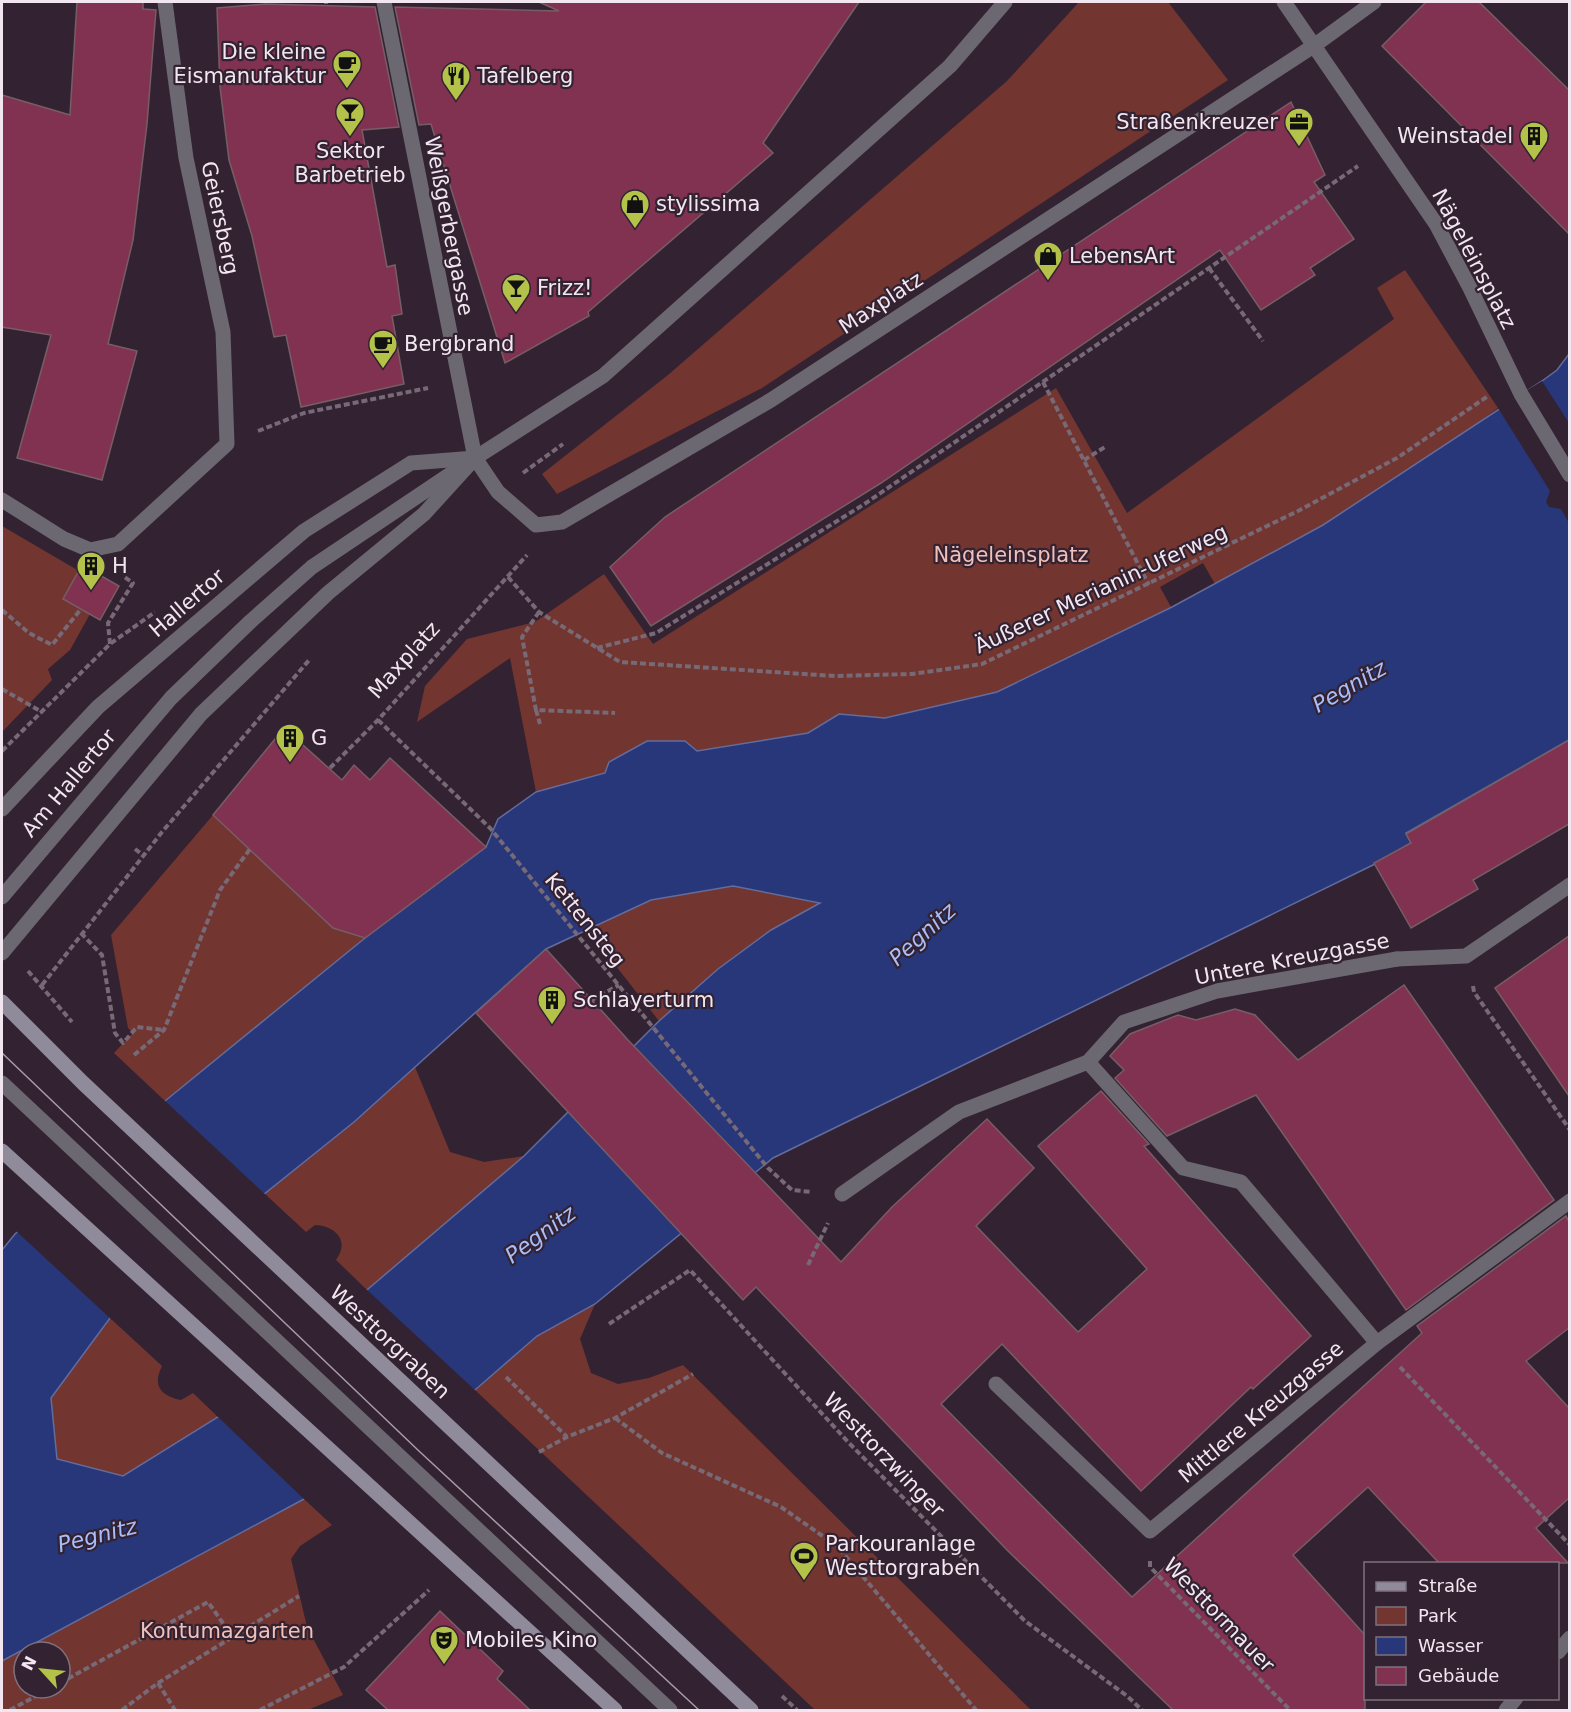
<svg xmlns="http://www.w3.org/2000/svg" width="1571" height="1712" font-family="'DejaVu Sans',sans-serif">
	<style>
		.green { fill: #73352f; fill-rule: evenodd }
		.water { fill: #273779; stroke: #646c9d; stroke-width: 1.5; fill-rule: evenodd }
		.pier { fill: #332332 }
		.building { fill: #813251; stroke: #775d65; stroke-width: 1.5 }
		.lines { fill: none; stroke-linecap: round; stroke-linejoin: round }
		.path { stroke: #776976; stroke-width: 4; stroke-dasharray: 6 3; stroke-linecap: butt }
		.service { stroke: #6b6872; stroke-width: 15 }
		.pedestrian { stroke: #6b6872; stroke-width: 15 }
		.minor { stroke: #6b6872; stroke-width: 15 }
		.secondary { stroke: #8f8b9b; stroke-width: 15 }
		.tram { stroke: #a99ba7; stroke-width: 1.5 }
		.labels { text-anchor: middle; stroke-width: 4.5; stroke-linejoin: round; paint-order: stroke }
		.poi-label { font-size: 21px; fill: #f2e6f0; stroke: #332332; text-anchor: start }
		.street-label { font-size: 21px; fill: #f2e6f0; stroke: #332332 }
		.park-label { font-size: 21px; fill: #f1c0b9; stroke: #332332 }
		.water-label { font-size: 22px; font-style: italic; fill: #a9bdf8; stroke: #332332 }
	</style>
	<rect width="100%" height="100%" fill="#332332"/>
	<!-- green -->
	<g class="green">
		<polygon points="1079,2 1168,2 1228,80 762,388 557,494 542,474 668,375 1007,81"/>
		<polygon points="1405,270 1498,408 1437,453 1323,525 1215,584 1203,563 1160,587 1171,607 997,692 885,718 839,714 808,733 696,751 685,741 606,773 536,792 510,658 417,722 425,686 467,639 535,622 604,574 653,644 1056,388 1127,513 1394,319 1377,288"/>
		<polygon points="2,526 79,571 63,598 90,614 70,650 48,669 52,680 2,732"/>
		<polygon points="213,815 333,928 365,938 165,1101 114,1053 133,1033 128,1028 111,935"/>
		<polygon points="733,886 821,903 771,930 718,969 659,1021 587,929 651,900"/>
		<path d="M415 1067 450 1152 484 1162 524 1156 367 1290 336 1260C350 1241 336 1226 315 1225L306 1232 265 1194 354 1122Z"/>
		<polygon points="595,1304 580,1339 591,1373 618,1384 649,1378 683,1365 1031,1710 815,1710 475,1390 537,1336"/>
		<path d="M110 1318 162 1366C152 1386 161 1396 181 1400L193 1393 218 1417 123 1476 57 1459 51 1398Z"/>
		<path d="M304 1499 332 1525 300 1546 291 1559 307 1627 343 1695 308 1710H2V1661ZM24 1652H60V1688H24Z"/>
	</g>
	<!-- water -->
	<path class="water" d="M1569 354V740L1406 833 1411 843 1375 864 773 1158 595 1304 537 1336 475 1390 304 1499 2 1661V1250L15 1234 165 1101 365 938 486 847 498 819 536 792 605 773 609 762 647 741H685L697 751 808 733 839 714 885 718 997 692 1172 607 1323 525 1542 381 1557 370ZM733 886 820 903 771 930 718 969 659 1021 524 1156 218 1417 123 1476 57 1459 51 1398 110 1318 354 1122 546 949 651 900Z"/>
	<!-- pier -->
	<g class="pier">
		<polygon points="1542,381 1569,423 1569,523 1561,509 1549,507 1546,502 1550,491 1498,408"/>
		<polygon points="163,1099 267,1196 112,1320 15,1230"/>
		<polygon points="365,1288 477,1392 306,1501 216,1415"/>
	</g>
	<!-- building -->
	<g class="building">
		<polygon points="77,2 143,2 143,9 156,10 147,124 133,240 108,344 137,351 102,480 17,458 51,335 2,327 2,95 70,115"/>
		<polygon points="539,2 859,2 763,143 773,153 588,312 589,316 505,363 431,124 419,125 395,7 559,11"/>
		<polygon points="1426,2 1479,2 1569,90 1569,234 1382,46"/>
		<polygon points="265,4 375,7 399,127 362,130 387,267 395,265 402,314 392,316 404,384 301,407 286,335 274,337 252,236 229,160 220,87 217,8"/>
		<polygon points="1291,102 1325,175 1314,182 1354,239 1310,268 1315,275 1261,310 1220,250 881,483 651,626 610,567 665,517"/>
		<polygon points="82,565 119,586 100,620 63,599"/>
		<polygon points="284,728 342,780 354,765 370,780 390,758 486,847 365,938 333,928 213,815"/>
		<polygon points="1569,740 1569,824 1473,880 1478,889 1411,928 1374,863 1411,843 1406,834"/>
		<polygon points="1569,936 1569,1096 1495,988"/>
		<polygon points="546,949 628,1040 841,1262 892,1207 987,1119 1034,1168 976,1226 1078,1332 1147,1269 1038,1146 1101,1091 1149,1144 1144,1146 1311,1336 1253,1389 1251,1387 1141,1491 1002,1344 941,1404 1132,1597 1422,1333 1417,1326 1566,1216 1569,1222 1569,1328 1526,1361 1569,1408 1569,1498 1536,1528 1568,1563 1439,1563 1368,1487 1293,1555 1365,1635 1365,1710 1173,1710 1007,1550 756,1287 743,1300 476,1013"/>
		<polygon points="1404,985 1554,1200 1406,1310 1256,1095 1167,1136 1115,1078 1124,1070 1110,1056 1130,1034 1178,1015 1196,1020 1235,1009 1255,1015 1298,1060"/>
		<polygon points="440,1611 503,1671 497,1679 530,1710 388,1710 366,1690"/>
	</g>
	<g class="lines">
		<!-- path -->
		<g class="path">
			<polyline points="324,2 328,2"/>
			<polyline points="1209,268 1263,341"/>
			<polyline points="1043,382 1149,585"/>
			<polyline points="258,431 304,413 428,388"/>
			<polyline points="1084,460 1105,447"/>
			<polyline points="523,473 563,444"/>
			<polyline points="508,577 539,612 620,662 835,676 912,674 982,664 1298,511 1397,458 1488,396"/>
			<polyline points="2,610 29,633 52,645 81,609"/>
			<polyline points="539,612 522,637 536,710 615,713"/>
			<polyline points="110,644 108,623 133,583 123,576"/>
			<polyline points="597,648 656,633 863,505 1358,166"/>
			<polyline points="2,689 42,712"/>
			<polyline points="536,710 540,724"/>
			<polyline points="378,720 490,828 768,1168 792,1190 812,1192"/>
			<polyline points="2,751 110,644 155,612"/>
			<polyline points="330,768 378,720 527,555"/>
			<polyline points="135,849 143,855"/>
			<polyline points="81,933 102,955 115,1033 123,1043 137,1027 164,1030"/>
			<polyline points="28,971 72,1022"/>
			<polyline points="42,985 162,832 310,659"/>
			<polyline points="1473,986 1474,992 1570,1130"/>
			<polyline points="592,1000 619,985"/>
			<polyline points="134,1055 164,1030 220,890 250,849"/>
			<polyline points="808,1265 828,1223"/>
			<polyline points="609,1324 690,1270 849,1443 1025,1621 1127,1696 1142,1710"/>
			<polyline points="1400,1367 1570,1545"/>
			<polyline points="506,1377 567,1437"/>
			<polyline points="615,1418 662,1453 781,1507 837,1546 976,1710"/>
			<polyline points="539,1452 567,1437 615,1418 693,1374"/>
			<polyline points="1150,1561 1150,1567 1290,1710"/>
			<polyline points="60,1683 208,1602 232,1636"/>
			<polyline points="158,1683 175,1710"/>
			<polyline points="782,1696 797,1710"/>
			<polyline points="10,1710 51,1688"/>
			<polyline points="122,1710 158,1683 299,1596"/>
			<polyline points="260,1710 344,1667 429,1590"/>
		</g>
		<!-- service -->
		<g class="service">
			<polyline points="1315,45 1374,2"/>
			<polyline points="2,897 171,698 251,621 312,567 467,463"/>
			<polyline points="2,1083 670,1710"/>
			<polyline points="842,1194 959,1112 1088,1062 1124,1022 1217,991 1397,959"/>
		</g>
		<!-- pedestrian -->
		<polyline class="pedestrian" points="384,2 475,458"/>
		<!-- minor -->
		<g class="minor">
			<polyline points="1284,2 1436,224 1470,288 1521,394 1570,475"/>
			<polyline points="475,458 498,492 536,525 562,522 771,400 1315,45"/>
			<polyline points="2,500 64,539 90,550 118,544 227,444 223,332 186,158 165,2"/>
			<polyline points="2,809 98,707 304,531 411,463 475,458"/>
			<polyline points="2,953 201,714 328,593 424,514 475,458 603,376 950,66 1005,2"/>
			<polyline points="1397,959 1466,956 1570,885"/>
			<polyline points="1088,1062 1183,1168 1241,1182 1377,1343"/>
			<polyline points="996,1384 1150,1531 1377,1343 1570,1201"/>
			<polyline points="1558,1652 1570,1638"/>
			<polyline points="1506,1710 1516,1698"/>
		</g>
		<!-- secondary -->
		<g class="secondary">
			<polyline points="2,1002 83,1083 751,1710"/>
			<polyline points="2,1151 615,1710"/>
		</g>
		<!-- tram -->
		<polyline class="tram" points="2,1053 420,1452 699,1710"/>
	</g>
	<!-- icons -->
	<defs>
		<g id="cafe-pin" transform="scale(1.5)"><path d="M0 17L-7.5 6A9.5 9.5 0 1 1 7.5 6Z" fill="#b4c24a" stroke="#332332"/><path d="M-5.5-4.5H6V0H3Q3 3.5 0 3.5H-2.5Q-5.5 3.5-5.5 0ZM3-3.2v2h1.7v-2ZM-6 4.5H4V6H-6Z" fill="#111"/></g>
		<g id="restaurant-pin" transform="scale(1.5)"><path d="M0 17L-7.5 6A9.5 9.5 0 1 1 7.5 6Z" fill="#b4c24a" stroke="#332332"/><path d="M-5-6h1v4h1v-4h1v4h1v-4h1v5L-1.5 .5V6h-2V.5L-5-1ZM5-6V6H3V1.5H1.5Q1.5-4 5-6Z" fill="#111"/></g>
		<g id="bar-pin" transform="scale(1.5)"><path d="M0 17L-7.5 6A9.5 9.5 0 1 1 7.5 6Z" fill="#b4c24a" stroke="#332332"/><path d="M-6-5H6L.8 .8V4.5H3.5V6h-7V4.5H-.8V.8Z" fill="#111"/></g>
		<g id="office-pin" transform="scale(1.5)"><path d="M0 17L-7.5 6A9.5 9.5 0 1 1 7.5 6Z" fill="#b4c24a" stroke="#332332"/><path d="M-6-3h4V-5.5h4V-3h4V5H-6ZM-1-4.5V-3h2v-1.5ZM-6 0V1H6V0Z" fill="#111"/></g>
		<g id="building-pin" transform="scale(1.5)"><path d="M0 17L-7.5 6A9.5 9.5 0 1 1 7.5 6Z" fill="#b4c24a" stroke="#332332"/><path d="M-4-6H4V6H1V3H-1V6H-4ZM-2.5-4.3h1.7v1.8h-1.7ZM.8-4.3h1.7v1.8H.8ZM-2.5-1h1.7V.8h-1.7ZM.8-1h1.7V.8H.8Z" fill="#111"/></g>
		<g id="shop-pin" transform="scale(1.5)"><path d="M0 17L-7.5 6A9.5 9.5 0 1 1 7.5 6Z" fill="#b4c24a" stroke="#332332"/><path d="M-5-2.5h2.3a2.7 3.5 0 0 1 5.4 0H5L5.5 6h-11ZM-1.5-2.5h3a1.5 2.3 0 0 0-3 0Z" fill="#111"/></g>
		<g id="stadium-pin" transform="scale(1.5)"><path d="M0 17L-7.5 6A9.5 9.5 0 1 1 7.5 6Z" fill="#b4c24a" stroke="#332332"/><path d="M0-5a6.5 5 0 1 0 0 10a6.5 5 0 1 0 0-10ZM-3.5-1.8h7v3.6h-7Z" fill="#111"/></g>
		<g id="theatre-pin" transform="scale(1.5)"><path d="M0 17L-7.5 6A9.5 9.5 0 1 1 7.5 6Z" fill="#b4c24a" stroke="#332332"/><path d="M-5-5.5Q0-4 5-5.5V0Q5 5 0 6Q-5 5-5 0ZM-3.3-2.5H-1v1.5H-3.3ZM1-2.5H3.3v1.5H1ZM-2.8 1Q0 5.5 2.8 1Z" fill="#111"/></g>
	</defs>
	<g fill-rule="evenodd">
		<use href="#cafe-pin" x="347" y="64"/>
		<use href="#restaurant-pin" x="456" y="76"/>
		<use href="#bar-pin" x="350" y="112"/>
		<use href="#office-pin" x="1299" y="122"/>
		<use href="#building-pin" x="1534" y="136"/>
		<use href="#shop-pin" x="635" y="204"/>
		<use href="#shop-pin" x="1048" y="256"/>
		<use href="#bar-pin" x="516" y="288"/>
		<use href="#cafe-pin" x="383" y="344"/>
		<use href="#building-pin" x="91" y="566"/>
		<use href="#building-pin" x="290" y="738"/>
		<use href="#building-pin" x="552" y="1000"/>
		<use href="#stadium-pin" x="804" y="1556"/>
		<use href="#theatre-pin" x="444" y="1640"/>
	</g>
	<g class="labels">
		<!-- poi labels -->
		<g class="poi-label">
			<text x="326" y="59" text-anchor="end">Die kleine<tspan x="326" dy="24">Eismanufaktur</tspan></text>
			<text x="477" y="83">Tafelberg</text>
			<text x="1278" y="129" text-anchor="end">Straßenkreuzer</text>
			<text x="1513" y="143" text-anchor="end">Weinstadel</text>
			<text x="350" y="158" text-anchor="middle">Sektor<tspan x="350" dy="24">Barbetrieb</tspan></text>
			<text x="656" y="211">stylissima</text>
			<text x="1069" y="263">LebensArt</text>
			<text x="537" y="295">Frizz!</text>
			<text x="404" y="351">Bergbrand</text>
			<text x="112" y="573">H</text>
			<text x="311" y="745">G</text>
			<text x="573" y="1007">Schlayerturm</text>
			<text x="825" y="1551">Parkouranlage<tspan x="825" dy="24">Westtorgraben</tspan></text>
			<text x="465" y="1647">Mobiles Kino</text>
		</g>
		<!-- street labels -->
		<g class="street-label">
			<text transform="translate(220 218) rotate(78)" y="7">Geiersberg</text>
			<text transform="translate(449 226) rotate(79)" y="7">Weißgerbergasse</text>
			<text transform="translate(1474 259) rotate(62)" y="7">Nägeleinsplatz</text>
			<text transform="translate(881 303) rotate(-33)" y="7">Maxplatz</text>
			<text transform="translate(1101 589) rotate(-25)" y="7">Äußerer Merianin-Uferweg</text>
			<text transform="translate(187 603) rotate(-41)" y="7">Hallertor</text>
			<text transform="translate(404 660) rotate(-48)" y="7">Maxplatz</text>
			<text transform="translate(69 783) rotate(-50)" y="7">Am Hallertor</text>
			<text transform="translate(585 920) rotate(51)" y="7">Kettensteg</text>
			<text transform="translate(1292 959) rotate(-11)" y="7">Untere Kreuzgasse</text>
			<text transform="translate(390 1342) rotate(43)" y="7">Westtorgraben</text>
			<text transform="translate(1261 1412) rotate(-40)" y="7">Mittlere Kreuzgasse</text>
			<text transform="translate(884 1455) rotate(46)" y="7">Westtorzwinger</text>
			<text transform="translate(1219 1615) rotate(46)" y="7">Westtormauer</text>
		</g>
		<!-- park labels -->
		<g class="park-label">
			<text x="1011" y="562">Nägeleinsplatz</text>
			<text x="227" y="1638">Kontumazgarten</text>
		</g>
		<!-- water labels -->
		<g class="water-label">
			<text transform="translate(1349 686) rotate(-30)" y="8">Pegnitz</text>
			<text transform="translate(922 934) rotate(-42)" y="8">Pegnitz</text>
			<text transform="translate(540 1234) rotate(-36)" y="8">Pegnitz</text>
			<text transform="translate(97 1535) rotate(-14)" y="8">Pegnitz</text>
		</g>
	</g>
	<!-- border -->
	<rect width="1571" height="1712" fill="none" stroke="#f2e6f0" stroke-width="6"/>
	<!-- legend -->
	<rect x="1364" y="1562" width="195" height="138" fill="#332332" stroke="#7f717e" stroke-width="1.5"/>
	<rect x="1376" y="1582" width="30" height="9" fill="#8f8b9b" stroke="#7f717e" stroke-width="1.5"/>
	<text x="1418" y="1592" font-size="18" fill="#f2e6f0">Straße</text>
	<rect x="1376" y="1607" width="30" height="18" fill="#73352f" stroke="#7f717e" stroke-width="1.5"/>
	<text x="1418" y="1622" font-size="18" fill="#f2e6f0">Park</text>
	<rect x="1376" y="1637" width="30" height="18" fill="#273779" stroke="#7f717e" stroke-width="1.5"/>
	<text x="1418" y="1652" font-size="18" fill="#f2e6f0">Wasser</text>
	<rect x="1376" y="1667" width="30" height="18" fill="#813251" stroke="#7f717e" stroke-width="1.5"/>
	<text x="1418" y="1682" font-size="18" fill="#f2e6f0">Gebäude</text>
	<!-- north arrow -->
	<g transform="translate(42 1670) rotate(297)"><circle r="28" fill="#332332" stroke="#7f717e" stroke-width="1.5"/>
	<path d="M0-4.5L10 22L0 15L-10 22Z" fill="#b4c24a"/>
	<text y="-9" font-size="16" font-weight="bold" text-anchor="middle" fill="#f2e6f0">N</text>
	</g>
</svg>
